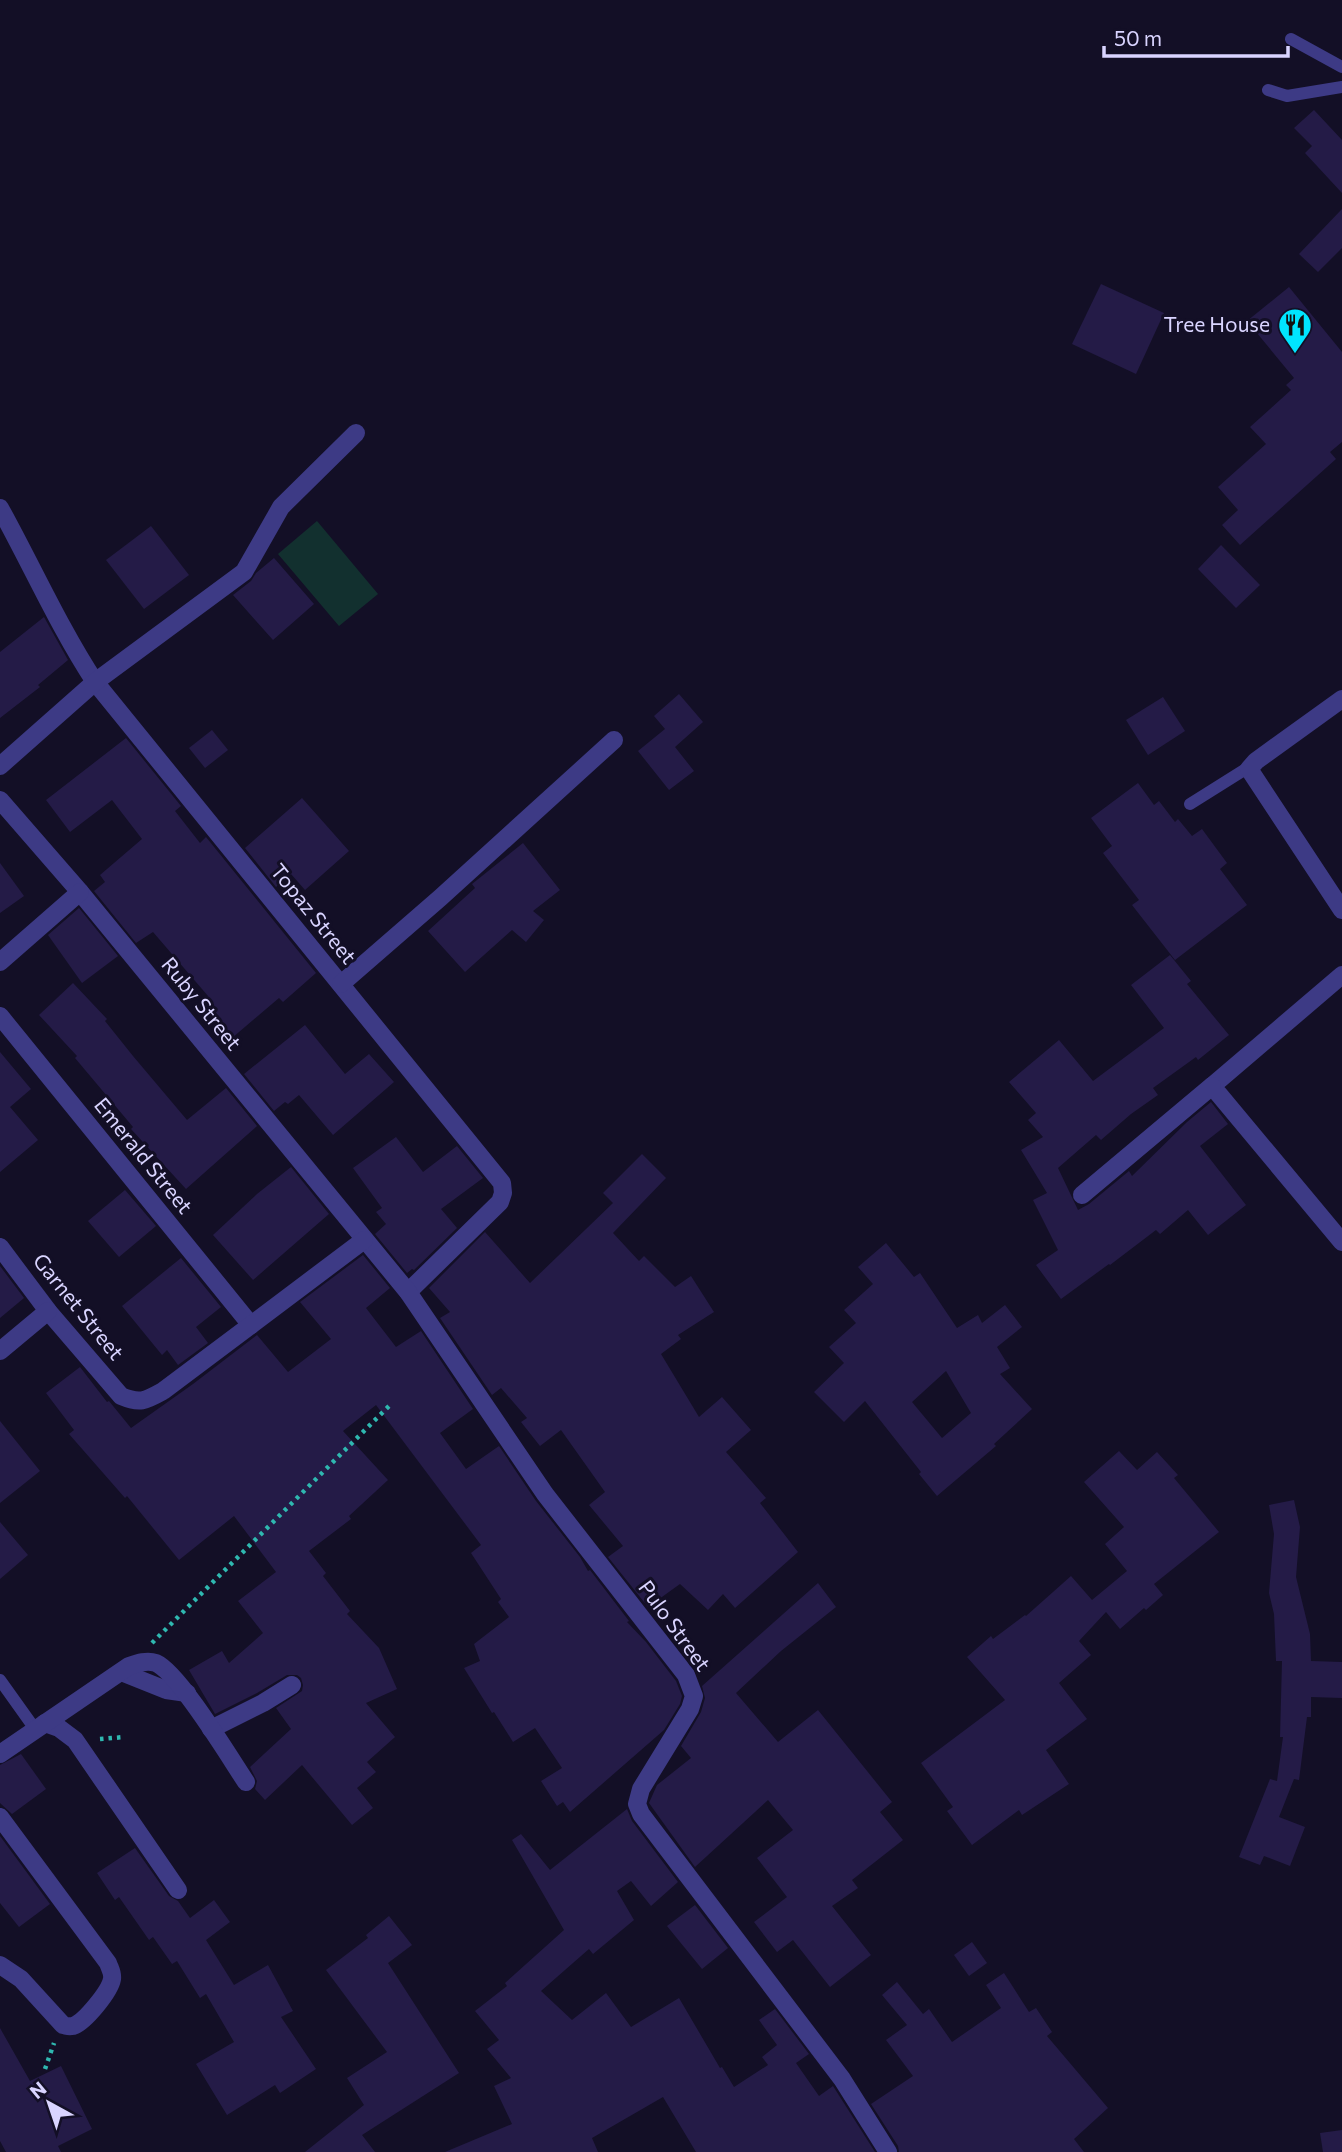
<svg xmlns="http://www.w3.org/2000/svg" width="1342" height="2152" font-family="Commissioner,sans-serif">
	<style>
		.green { fill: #12302f }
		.building { fill: #241b47; fill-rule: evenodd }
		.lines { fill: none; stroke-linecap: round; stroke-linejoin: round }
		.path { stroke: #2fb8b0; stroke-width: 4.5; stroke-dasharray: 3.5 5; stroke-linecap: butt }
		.lane { stroke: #3d3a85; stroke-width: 12 }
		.street { stroke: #3d3a85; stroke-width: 18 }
		.labels { text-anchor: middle; stroke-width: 6; stroke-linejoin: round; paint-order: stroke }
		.poi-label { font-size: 21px; fill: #d9d4ff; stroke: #130f26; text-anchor: end }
		.street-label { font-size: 21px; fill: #d9d4ff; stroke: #130f26 }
	</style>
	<rect width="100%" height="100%" fill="#130f26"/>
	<!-- green -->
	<polygon class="green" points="317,521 378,594 339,626 278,554"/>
	<!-- building -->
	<g class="building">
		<polygon points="1314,110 1342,140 1342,193 1305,153 1312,146 1294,128"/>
		<polygon points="1342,209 1342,248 1318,272 1299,254"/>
		<polygon points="1101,284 1164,313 1136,374 1072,344"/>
		<polygon points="1289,287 1342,352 1342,442 1330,452 1336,459 1240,545 1222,525 1238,510 1218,487 1266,444 1250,427 1291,390 1286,385 1294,378 1247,321"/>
		<polygon points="151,526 189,575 144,609 106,560"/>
		<polygon points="1221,545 1260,585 1236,608 1198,569"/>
		<polygon points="274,558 314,604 273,640 233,595 251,581 256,573"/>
		<polygon points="44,617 68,660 38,685 40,687 0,718 0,652"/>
		<polygon points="679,694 703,722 675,747 694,771 669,790 638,751 665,729 654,716"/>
		<polygon points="1163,697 1185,731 1148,755 1126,720"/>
		<polygon points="212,730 228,750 205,768 189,748"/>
		<polygon points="126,738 181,806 175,811 200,843 206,837 316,973 283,1002 279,998 232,1038 201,1002 208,996 153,932 136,943 94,891 105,882 100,875 142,839 112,800 70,832 46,800"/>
		<polygon points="1138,783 1154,805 1159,801 1175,822 1178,819 1192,836 1202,829 1227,863 1220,869 1247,905 1175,960 1132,905 1139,900 1103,853 1112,846 1091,818"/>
		<polygon points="302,798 349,851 305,890 291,874 276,887 245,848"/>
		<polygon points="523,843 560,890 533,911 544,920 526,942 512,930 465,972 428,931 475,888 472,884"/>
		<polygon points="0,863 24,896 0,913"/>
		<polygon points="79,908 118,956 82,983 48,935"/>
		<polygon points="1170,955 1191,981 1187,984 1229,1035 1198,1060 1196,1057 1153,1088 1158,1095 1131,1114 1101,1140 1096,1135 1058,1168 1078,1210 1089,1204 1129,1171 1132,1176 1187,1122 1211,1102 1228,1124 1200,1146 1246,1205 1208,1235 1188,1210 1160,1234 1156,1230 1110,1265 1109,1264 1061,1299 1036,1265 1058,1250 1033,1200 1047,1193 1021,1150 1043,1137 1028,1120 1036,1113 1009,1082 1059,1040 1093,1081 1164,1028 1131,985"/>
		<polygon points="73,983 107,1019 105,1021 133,1056 187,1120 226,1088 257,1126 186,1189 131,1129 133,1127 75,1058 77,1056 39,1015"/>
		<polygon points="305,1025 345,1074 369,1054 394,1082 333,1135 299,1095 288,1104 285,1102 274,1111 244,1074"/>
		<polygon points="0,1052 31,1089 10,1107 38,1140 0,1172"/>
		<polygon points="396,1137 423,1172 457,1146 483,1178 441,1209 457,1228 414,1270 412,1269 407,1273 375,1234 386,1224 376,1212 382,1208 353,1168"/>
		<polygon points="642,1154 666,1178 613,1233 639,1261 644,1256 675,1287 691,1276 714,1312 678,1335 681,1339 661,1354 699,1417 722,1397 751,1430 726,1452 766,1498 760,1503 798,1552 735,1608 723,1594 708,1610 680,1584 648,1607 608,1557 623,1546 589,1505 605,1492 561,1430 540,1446 521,1422 527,1418 501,1388 492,1395 440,1318 450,1312 429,1288 485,1232 530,1283 613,1203 603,1193"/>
		<polygon points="291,1167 329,1214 253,1280 213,1235 257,1194"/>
		<polygon points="125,1190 156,1226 119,1257 88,1221"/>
		<path d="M886 1243 914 1277 920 1273 957 1328 978 1315 982 1323 1005 1305 1022 1327 997 1347 1010 1368 1000 1374 1032 1409 994 1444 996 1446 937 1496 919 1474 921 1472 865 1401 844 1422 814 1392 844 1363 829 1347 856 1323 844 1310 873 1284 858 1267ZM946 1371 971 1413 942 1438 912 1402Z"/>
		<polygon points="363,1255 390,1288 366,1308 396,1347 421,1331 473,1409 440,1433 466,1469 499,1446 536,1501 580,1557 588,1571 590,1570 629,1621 627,1622 646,1642 676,1681 682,1696 680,1704 664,1730 570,1812 563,1802 557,1806 541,1781 562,1768 535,1728 513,1742 494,1712 492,1713 464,1668 480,1661 474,1644 509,1617 498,1602 501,1599 471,1553 481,1545 376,1405 343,1431 388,1480 349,1516 351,1519 309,1551 326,1573 323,1576 350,1611 347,1614 379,1648 397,1689 366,1703 395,1737 367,1762 376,1772 357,1788 373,1808 352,1825 302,1765 265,1800 255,1789 257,1781 250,1767 291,1729 276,1708 302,1691 303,1685 301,1678 297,1675 287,1675 257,1693 215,1714 189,1670 222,1651 229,1663 263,1633 238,1601 276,1572 234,1516 179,1560 127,1496 125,1498 69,1434 74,1430 46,1393 80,1367 107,1402 109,1401 131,1428 193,1384 257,1335 288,1372 331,1339 300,1302"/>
		<polygon points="181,1258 221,1307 196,1327 208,1343 178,1365 167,1350 162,1355 122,1306"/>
		<polygon points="0,1266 24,1298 0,1318"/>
		<polygon points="0,1421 40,1471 0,1503"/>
		<polygon points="1119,1451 1137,1470 1157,1452 1178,1475 1174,1478 1219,1532 1154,1584 1163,1595 1146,1610 1144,1608 1120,1629 1106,1612 1079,1641 1091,1655 1059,1683 1087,1719 1046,1750 1069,1784 1022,1815 1019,1810 972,1845 947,1811 953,1807 921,1763 1005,1700 967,1657 991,1636 993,1639 1025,1615 1026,1616 1071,1576 1092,1600 1127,1571 1105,1544 1124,1527 1084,1482"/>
		<polygon points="1294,1500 1300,1527 1296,1577 1310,1634 1311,1661 1342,1662 1342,1698 1311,1697 1311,1717 1307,1717 1299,1780 1294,1779 1279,1817 1305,1827 1290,1866 1264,1856 1260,1865 1239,1857 1270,1779 1277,1781 1283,1737 1280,1737 1282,1661 1276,1661 1274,1614 1269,1593 1274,1534 1269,1505"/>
		<polygon points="0,1522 28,1555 0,1579"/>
		<polygon points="818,1583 836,1607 781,1651 736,1693 778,1742 818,1710 892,1802 880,1812 903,1840 852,1880 858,1888 832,1906 871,1955 830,1987 793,1940 777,1952 754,1922 787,1897 757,1858 793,1830 768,1800 695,1867 649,1803 657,1785 691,1758 681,1746 701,1712 705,1698 702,1686"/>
		<polygon points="21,1754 46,1789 12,1814 0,1803 0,1765"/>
		<polygon points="627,1809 632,1821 678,1882 651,1906 631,1881 617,1891 634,1920 593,1954 589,1949 541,1991 572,2020 606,1993 631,2027 679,1998 720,2068 722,2067 734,2087 768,2065 762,2057 777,2045 759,2020 775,2009 809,2054 796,2063 819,2096 833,2086 875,2152 696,2152 663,2097 592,2138 598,2152 445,2152 512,2124 494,2086 511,2078 487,2049 499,2040 475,2011 507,1986 505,1983 564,1930 512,1840 521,1834 550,1870"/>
		<polygon points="0,1836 50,1904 19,1927 0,1903"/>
		<polygon points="135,1848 169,1896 178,1901 190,1918 214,1900 230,1922 206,1940 234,1985 268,1965 293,2011 281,2017 316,2069 280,2093 275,2085 227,2115 196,2064 234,2042 206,1994 200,1998 177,1961 172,1964 153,1937 149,1940 119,1897 115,1900 97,1873"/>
		<polygon points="695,1905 728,1948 702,1969 667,1926"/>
		<polygon points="389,1916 412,1945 388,1963 459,2073 362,2135 375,2152 305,2152 364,2105 347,2078 387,2052 326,1970 368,1938 366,1935"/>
		<polygon points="972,1942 987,1963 969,1976 954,1955"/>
		<polygon points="1004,1973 1029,2012 1036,2008 1052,2032 1047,2036 1108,2108 1074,2139 1084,2152 899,2152 898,2146 871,2104 913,2076 886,2040 907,2025 882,1995 897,1982 923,2014 929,2009 952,2042 1001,2008 986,1985"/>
		<polygon points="0,2028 30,2081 61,2066 92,2129 58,2146 61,2152 6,2152 0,2141"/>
		<polygon points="1342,2130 1342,2152 1323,2152 1320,2133"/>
	</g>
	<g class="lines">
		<!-- path -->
		<g class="path">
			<polyline points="152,1643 390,1405"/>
			<polyline points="100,1739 125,1737"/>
			<polyline points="45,2069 54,2043"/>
		</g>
		<!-- lane -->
		<g class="lane">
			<polyline points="1291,39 1342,67"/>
			<polyline points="1268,90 1287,96 1342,87"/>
			<polyline points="1190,804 1249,767"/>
			<polyline points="0,1680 35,1729"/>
		</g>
		<!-- street -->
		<g class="street">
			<path d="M0 508C32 566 59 627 95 682L502 1183 503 1193 500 1202 408 1292"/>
			<polyline points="1342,699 1256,761 1249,769 1342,910"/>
			<polyline points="0,766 95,682 244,572 281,507 356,433"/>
			<polyline points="0,800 80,892 408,1292 545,1494 686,1675 694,1696 690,1709 641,1789 637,1804 641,1814 842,2079 888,2152"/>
			<polyline points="0,962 80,892"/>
			<polyline points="1342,975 1212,1086 1342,1242"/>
			<polyline points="341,984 440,898 614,740"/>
			<polyline points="0,1016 251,1325"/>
			<polyline points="1082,1195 1212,1086"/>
			<path d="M0 1247 48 1311 121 1396C140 1404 145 1401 163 1391L364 1240"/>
			<polyline points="0,1351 48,1311"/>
			<polyline points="121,1672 166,1690 187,1693"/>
			<polyline points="45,1723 59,1728 75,1740 178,1890"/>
			<polyline points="211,1729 263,1703 292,1685"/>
			<path d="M0 1754 129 1666C138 1663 147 1660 156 1663 179 1673 230 1758 246 1782"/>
			<path d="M0 1817 108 1963C110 1969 113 1973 112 1979 110 1991 85 2022 73 2026 68 2027 68 2026 63 2025L21 1979 0 1965"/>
		</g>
	</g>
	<!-- icons -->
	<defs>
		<g id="restaurant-pin" transform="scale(1.75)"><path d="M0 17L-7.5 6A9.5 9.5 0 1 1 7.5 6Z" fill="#00e5ff" stroke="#130f26"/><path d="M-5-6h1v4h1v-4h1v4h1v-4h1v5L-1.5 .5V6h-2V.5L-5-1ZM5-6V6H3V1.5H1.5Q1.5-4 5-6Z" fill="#111"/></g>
	</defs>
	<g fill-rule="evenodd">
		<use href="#restaurant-pin" x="1295" y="325"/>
	</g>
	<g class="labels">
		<!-- poi labels -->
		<g class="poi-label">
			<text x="1270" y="332">Tree House</text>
		</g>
		<!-- street labels -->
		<g class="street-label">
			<text transform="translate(313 914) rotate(51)" y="7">Topaz Street</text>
			<text transform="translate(201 1004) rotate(51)" y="7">Ruby Street</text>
			<text transform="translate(143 1156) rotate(51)" y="7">Emerald Street</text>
			<text transform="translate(78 1307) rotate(51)" y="7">Garnet Street</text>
			<text transform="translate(674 1626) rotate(54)" y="7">Pulo Street</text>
		</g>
	</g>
	<!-- north arrow -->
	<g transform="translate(49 2103) rotate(320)" stroke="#130f26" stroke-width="5" paint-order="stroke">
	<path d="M0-5L12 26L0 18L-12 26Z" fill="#d9d4ff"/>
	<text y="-10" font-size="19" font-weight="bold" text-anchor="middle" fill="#d9d4ff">N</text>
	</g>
	<!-- scale -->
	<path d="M1104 46v10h184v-10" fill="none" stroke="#d9d4ff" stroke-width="3.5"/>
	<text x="1114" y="46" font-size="21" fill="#d9d4ff" stroke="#130f26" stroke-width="5" paint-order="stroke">50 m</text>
</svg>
